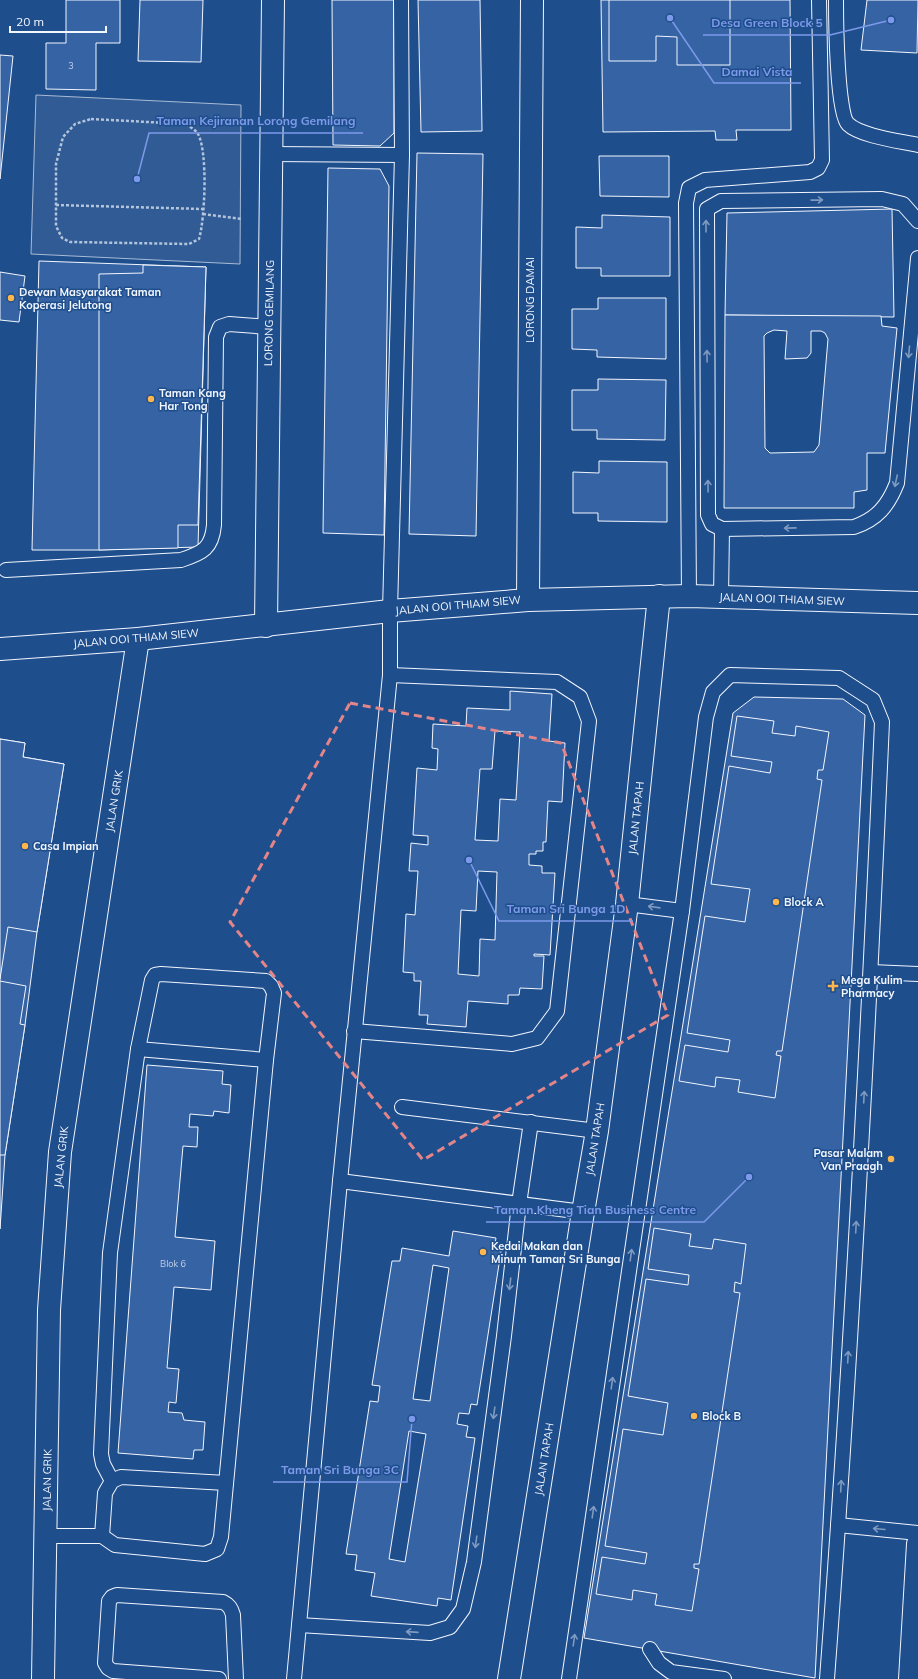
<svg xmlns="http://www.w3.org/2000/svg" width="918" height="1679" font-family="Mulish,sans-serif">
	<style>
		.built { fill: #305b95; stroke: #a8bbd7 }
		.building { fill: #3563a3; stroke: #f2f6ff; fill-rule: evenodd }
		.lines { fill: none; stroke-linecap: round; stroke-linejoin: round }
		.service-casing { stroke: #f2f6ff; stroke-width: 16 }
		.minor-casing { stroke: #f2f6ff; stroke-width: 24 }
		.secondary-casing { stroke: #f2f6ff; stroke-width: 24 }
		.path { stroke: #b3c4dc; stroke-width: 2.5; stroke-dasharray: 3 2; stroke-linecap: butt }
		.service { stroke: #1f4e8c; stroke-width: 14 }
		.minor { stroke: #1f4e8c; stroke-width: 22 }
		.secondary { stroke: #1f4e8c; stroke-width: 22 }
		.oneway { stroke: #7e9ac0 }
		.marked { fill: none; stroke: #e38589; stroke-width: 3; stroke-dasharray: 8 5; stroke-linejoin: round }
		.poi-dot { fill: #ffb74d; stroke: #1f4e8c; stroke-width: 1.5 }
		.labels { text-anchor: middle; stroke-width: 3; stroke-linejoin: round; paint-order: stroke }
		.number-label { font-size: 9px; fill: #c3d1e8 }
		.poi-label { font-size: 11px; font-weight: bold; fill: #f2f6ff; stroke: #1f4e8c; text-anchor: start }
		.street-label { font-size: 11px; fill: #f2f6ff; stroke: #1f4e8c }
		.leader { fill: none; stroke: #7d9aea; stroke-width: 1.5 }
		.callout-dot { fill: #7d9aea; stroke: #1f4e8c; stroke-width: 1.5 }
		.callout-label { font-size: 12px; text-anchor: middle; font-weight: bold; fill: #7d9aea; stroke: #1f4e8c; stroke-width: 3; stroke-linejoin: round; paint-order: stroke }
	</style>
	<rect width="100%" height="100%" fill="#1f4e8c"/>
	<!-- built -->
	<polygon class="built" points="36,95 241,105 240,264 31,254"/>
	<!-- building -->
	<g class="building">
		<polygon points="66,0 120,0 120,43 96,43 96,90 46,89 46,43 66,43"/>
		<polygon points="140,0 203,0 201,62 138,61"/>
		<polygon points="332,0 394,0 394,133 380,146 333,145"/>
		<polygon points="418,0 480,0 482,131 421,132"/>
		<polygon points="601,0 790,0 791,130 736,130 737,140 716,140 715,131 603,132"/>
		<polygon points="609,0 730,0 730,65 677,65 677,37 656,36 656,61 609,61"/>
		<polygon points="867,0 918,0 917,53 861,50"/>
		<polygon points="0,55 13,56 0,179"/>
		<polygon points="417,153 483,154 476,536 409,534"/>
		<polygon points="599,156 669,156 669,197 600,196"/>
		<polygon points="328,168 380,169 389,186 384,535 323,533"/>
		<polygon points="892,209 894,317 725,315 727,213"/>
		<polygon points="602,215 670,217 670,276 601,276 601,268 576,268 576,227 602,228"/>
		<polygon points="39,261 206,267 198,547 99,550 32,550"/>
		<polygon points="143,265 206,267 198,525 178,525 178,548 99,550 99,274 143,273"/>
		<polygon points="0,272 25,276 19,322 0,320"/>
		<polygon points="598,298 666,298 666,359 597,357 597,350 572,349 572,309 598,309"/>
		<path d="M725 315 881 316 882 326 897 328 885 453H867V490L854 492V508H724ZM774 330 787 331 785 359 807 358 811 353V331H821L825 333 828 339 819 445 814 452 770 453 765 448 764 336 767 333Z"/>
		<polygon points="598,379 666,380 665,440 597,439 597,430 572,430 572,390 598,390"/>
		<polygon points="599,461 667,462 667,522 598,521 598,513 573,513 573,472 599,473"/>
		<path d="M510 691 552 694 549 741 565 743 562 802 548 801 546 842H543V851H536V854H529V865L542 866V873H555L550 955 534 954V956H544L542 989 520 988 519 995H508V1004L468 1001 466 1027 427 1024 428 1015H419L421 981H414V973L403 972 406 914 415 915 418 871H409L411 843 428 845V836L413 835 417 768 437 770 438 749 432 748 433 724 466 726 467 708 510 710ZM495 731 520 732 516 800 500 799 498 841 475 840 480 769H492ZM478 871 497 872 495 940 480 939 479 976 458 974 461 910 476 911Z"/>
		<polygon points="754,697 843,699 865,715 815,1678 584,1638 733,713"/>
		<polygon points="737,716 774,721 772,733 795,736 796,726 829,732 823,770 818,770 817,779 822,780 782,1051 777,1051 776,1055 781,1056 775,1098 738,1092 740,1080 716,1077 715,1087 679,1081 685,1045 728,1052 730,1040 687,1033 705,916 745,922 750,889 711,884 729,766 770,773 772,762 731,756"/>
		<polygon points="0,739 25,743 23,757 64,764 37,932 25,1025 5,1155 0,1229"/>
		<polygon points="0,739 25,743 23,757 64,764 37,932 8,927 0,979"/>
		<polygon points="0,981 26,986 20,1024 25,1025 5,1155 0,1155"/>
		<polygon points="147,1065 223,1071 222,1084 231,1085 229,1113 214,1111 213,1116 190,1114 189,1127 198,1127 197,1147 183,1146 175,1237 215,1241 211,1290 174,1287 167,1368 179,1369 176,1403 169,1402 168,1412 182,1413 184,1420 205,1422 203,1450 194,1450 193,1459 118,1453"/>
		<polygon points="654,1228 691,1234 689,1246 712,1249 714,1239 746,1244 741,1284 735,1282 734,1292 740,1293 699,1564 694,1564 694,1568 699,1569 692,1611 655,1605 657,1594 633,1590 632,1600 596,1594 602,1557 645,1564 647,1553 605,1546 623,1429 663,1435 668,1403 628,1396 646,1279 688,1285 689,1275 648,1269"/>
		<path d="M453 1231 496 1238 495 1244 502 1245 477 1405 471 1404 469 1414 459 1413 457 1424 468 1426 466 1437 475 1438 451 1600 438 1598 437 1606 371 1596 375 1573 355 1570 357 1555 346 1554 370 1401 378 1402 380 1386 372 1385 392 1261H400L402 1248 449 1256ZM433 1265 449 1268 430 1401 413 1399ZM409 1431 426 1434 405 1562 389 1559Z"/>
	</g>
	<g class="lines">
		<!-- service casing -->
		<g class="service-casing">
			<g id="service">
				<path d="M836 0C836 20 837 114 848 124 860 136 900 141 918 145"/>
				<polyline points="271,154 402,155"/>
				<path d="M918 221 903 204 882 199 721 201 707 209 708 515 712 524 722 529 854 527C877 519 888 506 897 483L918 258"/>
				<path d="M6 570 181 560C203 553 212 548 214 525L216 337 220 327 229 324 269 327"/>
				<polyline points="689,596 686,203 689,188 705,180 810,172 818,168 822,160 819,0"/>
				<polyline points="721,598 722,529"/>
				<polyline points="627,904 682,911"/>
				<polyline points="871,972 918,974"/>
				<polyline points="354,1031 512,1044 537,1038 557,1011 589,721 580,697 557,682 390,675"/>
				<polyline points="138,1049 266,1060"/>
				<polyline points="402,1107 597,1131"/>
				<polyline points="340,1181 583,1212"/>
				<polyline points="838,1525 918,1533"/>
				<polyline points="46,1536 102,1536 115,1545 205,1554 217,1549 221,1537 266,1060 274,993 271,986 266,981 161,974 155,975 152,980 138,1049 110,1253 101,1454 103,1464 112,1481"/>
				<polyline points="102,1536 105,1493 112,1481 121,1477 226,1483"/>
				<polyline points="299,1625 430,1633 450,1627 463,1609 474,1562 504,1336 519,1204 531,1122"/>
				<polyline points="650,1649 659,1663 671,1672 724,1679"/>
				<path d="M219 1679 113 1671 108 1668 105 1663 109 1601 112 1597 117 1595 223 1602C229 1605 231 1608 233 1615L236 1679"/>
				<polyline points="294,1679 340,1181 390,675 390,611 402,155 401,0"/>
				<path d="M569 1679 682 911 706 717 713 692 730 675 839 678 873 700 882 722C868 1041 851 1360 827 1679"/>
			</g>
		</g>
		<!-- minor casing -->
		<g class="minor-casing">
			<g id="minor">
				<polyline points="528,600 532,0"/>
				<polyline points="266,626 273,0"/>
				<polyline points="0,649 138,639 390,611 528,600 689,596 918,603"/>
				<polyline points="43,1679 49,1310 60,1152 138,639"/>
				<polyline points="509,1679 583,1212 597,1131 627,904 659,596"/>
			</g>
		</g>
		<!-- secondary casing -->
		<g class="secondary-casing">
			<polyline id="secondary" points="910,1679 918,1544"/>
		</g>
		<!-- path -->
		<g class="path">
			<path d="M91 119 186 124C190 127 196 130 198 134 208 152 205 219 199 239L189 244 70 242 62 238 56 226V164L63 137 75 124Z"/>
			<polyline points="56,205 203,209"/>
			<polyline points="203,214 242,219"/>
		</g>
		<!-- service -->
		<use href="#service" class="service"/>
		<!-- minor -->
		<use href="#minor" class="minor"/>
		<!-- secondary -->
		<use href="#secondary" class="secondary"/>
	</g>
	<!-- one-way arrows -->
	<defs><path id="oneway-shaft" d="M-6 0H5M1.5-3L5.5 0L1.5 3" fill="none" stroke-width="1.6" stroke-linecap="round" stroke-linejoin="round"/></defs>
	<g class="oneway">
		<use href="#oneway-shaft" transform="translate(817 200) rotate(-1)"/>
		<use href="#oneway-shaft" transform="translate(706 226) rotate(-90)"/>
		<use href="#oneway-shaft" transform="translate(909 352) rotate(95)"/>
		<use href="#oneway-shaft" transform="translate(707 356) rotate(-91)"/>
		<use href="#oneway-shaft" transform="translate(896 481) rotate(102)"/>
		<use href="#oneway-shaft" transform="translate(708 486) rotate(-91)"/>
		<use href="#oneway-shaft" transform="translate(790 528) rotate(179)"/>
		<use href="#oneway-shaft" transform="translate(654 907) rotate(-172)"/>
		<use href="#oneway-shaft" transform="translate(864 1097) rotate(-87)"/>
		<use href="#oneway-shaft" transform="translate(856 1227) rotate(-87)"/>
		<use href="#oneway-shaft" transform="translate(631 1255) rotate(-82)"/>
		<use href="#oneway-shaft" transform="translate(510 1284) rotate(97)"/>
		<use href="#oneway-shaft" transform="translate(848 1357) rotate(-87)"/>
		<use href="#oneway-shaft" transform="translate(612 1383) rotate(-82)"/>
		<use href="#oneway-shaft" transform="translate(494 1413) rotate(98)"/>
		<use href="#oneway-shaft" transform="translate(841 1486) rotate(-87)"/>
		<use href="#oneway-shaft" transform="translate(593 1512) rotate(-82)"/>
		<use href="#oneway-shaft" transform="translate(879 1529) rotate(-175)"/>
		<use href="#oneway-shaft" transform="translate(476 1542) rotate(98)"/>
		<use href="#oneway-shaft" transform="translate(412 1632) rotate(-176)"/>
		<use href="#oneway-shaft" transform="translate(574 1640) rotate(-82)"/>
	</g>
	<!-- marked area -->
	<path class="marked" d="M350 703 561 743 668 1015 423 1160 230 922Z"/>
	<!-- markers -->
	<g class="poi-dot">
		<circle cx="11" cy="298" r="4"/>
		<circle cx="151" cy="399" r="4"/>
		<circle cx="25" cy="846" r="4"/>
		<circle cx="776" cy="902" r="4"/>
		<path d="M831 980h4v4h4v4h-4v4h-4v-4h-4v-4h4z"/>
		<circle cx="891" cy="1159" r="4"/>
		<circle cx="483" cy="1252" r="4"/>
		<circle cx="694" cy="1416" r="4"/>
	</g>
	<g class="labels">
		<!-- number labels -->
		<g class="number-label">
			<text x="71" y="69">3</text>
			<text x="173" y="1267">Blok 6</text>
		</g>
		<!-- poi labels -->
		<g class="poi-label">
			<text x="19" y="296">Dewan Masyarakat Taman<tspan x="19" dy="13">Koperasi Jelutong</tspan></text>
			<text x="159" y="397">Taman Kang<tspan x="159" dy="13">Har Tong</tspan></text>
			<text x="33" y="850">Casa Impian</text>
			<text x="784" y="906">Block A</text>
			<text x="841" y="984">Mega Kulim<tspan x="841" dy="13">Pharmacy</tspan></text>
			<text x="883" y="1157" text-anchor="end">Pasar Malam<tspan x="883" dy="13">Van Praagh</tspan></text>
			<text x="491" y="1250">Kedai Makan dan<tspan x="491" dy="13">Minum Taman Sri Bunga</tspan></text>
			<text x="702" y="1420">Block B</text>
		</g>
		<!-- street labels -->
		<g class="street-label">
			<text transform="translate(530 300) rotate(-90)" y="4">LORONG DAMAI</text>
			<text transform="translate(269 313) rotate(-89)" y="4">LORONG GEMILANG</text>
			<text transform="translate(782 599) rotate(2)" y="4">JALAN OOI THIAM SIEW</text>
			<text transform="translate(458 605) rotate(-5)" y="4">JALAN OOI THIAM SIEW</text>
			<text transform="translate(136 638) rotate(-5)" y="4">JALAN OOI THIAM SIEW</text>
			<text transform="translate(114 801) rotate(-81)" y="4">JALAN GRIK</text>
			<text transform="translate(636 818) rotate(-84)" y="4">JALAN TAPAH</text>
			<text transform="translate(595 1139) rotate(-81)" y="4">JALAN TAPAH</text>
			<text transform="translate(61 1157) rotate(-84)" y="4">JALAN GRIK</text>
			<text transform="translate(544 1459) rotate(-81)" y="4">JALAN TAPAH</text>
			<text transform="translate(47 1480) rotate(-89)" y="4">JALAN GRIK</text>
		</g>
	</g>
	<!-- callouts -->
	<path class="leader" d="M891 20L830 35H703M670 18L714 83H801M137 179L149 133H363M469 860L499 921H633M749 1177L704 1222H486M412 1419L407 1482H273"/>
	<g class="callout-dot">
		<circle cx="891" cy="20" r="4"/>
		<circle cx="670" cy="18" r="4"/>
		<circle cx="137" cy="179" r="4"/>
		<circle cx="469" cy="860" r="4"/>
		<circle cx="749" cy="1177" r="4"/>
		<circle cx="412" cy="1419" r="4"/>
	</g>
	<g class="callout-label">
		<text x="767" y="27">Desa Green Block 5</text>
		<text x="757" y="76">Damai Vista</text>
		<text x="256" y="125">Taman Kejiranan Lorong Gemilang</text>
		<text x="566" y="913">Taman Sri Bunga 1D</text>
		<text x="595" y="1214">Taman Kheng Tian Business Centre</text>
		<text x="340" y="1474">Taman Sri Bunga 3C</text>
	</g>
	<!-- scale -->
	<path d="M10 26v6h96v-6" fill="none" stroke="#f2f6ff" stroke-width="2"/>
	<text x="16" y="26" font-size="12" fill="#f2f6ff" stroke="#1f4e8c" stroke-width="3" paint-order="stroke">20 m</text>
</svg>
